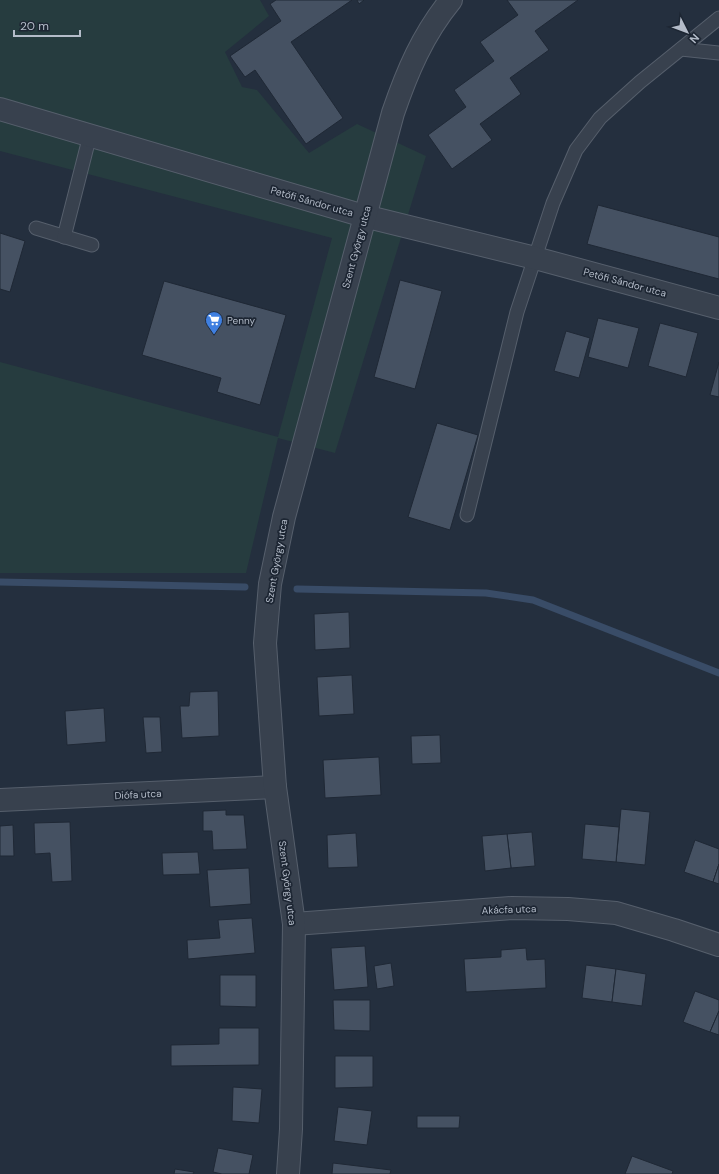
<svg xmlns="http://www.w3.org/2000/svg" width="719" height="1174" font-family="'DM Sans',sans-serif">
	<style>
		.green { fill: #263c3f }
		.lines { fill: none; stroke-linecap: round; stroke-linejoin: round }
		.stream { stroke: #394c67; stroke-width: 7 }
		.building { fill: #455162; stroke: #1f2835 }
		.lane-casing { stroke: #565f6c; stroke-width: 15 }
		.street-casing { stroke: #565f6c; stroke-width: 24 }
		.lane { stroke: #38414e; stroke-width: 13 }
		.street { stroke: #38414e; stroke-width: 22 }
		.labels { text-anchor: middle; stroke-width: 3.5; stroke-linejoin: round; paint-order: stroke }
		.street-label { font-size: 10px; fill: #b4bcc9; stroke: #1d2633 }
		.poi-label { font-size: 10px; fill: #b4bcc9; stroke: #1d2633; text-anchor: start }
	</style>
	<rect width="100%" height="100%" fill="#242f3e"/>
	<!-- green -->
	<polygon class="green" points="0,0 260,0 269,16 225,52 242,87 257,90 309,153 357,124 426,156 335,453 278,438 246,573 0,573 0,362 278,437 332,238 0,151"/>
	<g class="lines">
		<!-- stream -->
		<g class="stream">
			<polyline points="0,582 245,587"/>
			<polyline points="297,589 486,593 533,600 719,673"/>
		</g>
	</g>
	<!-- building -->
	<g class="building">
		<polygon points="276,0 352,0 291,42 343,118 306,144 255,70 245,77 230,56 281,21 270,4"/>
		<polygon points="357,0 364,0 359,4"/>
		<polygon points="507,0 578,0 535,31 549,50 510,78 521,94 480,124 492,140 452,169 428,135 466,107 454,90 494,61 480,42 518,15"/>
		<polygon points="598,205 719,237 719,279 587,244"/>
		<polygon points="0,233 25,241 10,292 0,289"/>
		<polygon points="400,280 442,291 415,389 374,377"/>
		<polygon points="164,281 286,315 260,405 217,392 221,378 142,355"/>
		<polygon points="598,318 639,328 628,368 588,357"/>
		<polygon points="660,323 698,333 686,377 648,366"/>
		<polygon points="566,331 590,338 579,378 554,371"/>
		<polygon points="719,362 719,397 710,395"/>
		<polygon points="437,423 478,435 450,530 408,517"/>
		<polygon points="349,612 350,648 315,650 314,614"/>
		<polygon points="352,675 354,714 319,716 317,677"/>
		<polygon points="218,691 219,736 182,738 180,706 189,706 190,692"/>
		<polygon points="104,708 106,742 67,745 65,711"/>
		<polygon points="143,717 160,717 162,752 146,753"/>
		<polygon points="440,735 441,763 412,764 411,736"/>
		<polygon points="379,757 381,795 325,798 323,760"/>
		<polygon points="621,809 650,812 645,865 616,862"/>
		<polygon points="226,810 226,815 244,815 247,849 213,850 212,831 203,831 203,811"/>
		<polygon points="70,822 72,881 52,882 50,853 35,854 34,823"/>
		<polygon points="585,824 619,827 616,862 582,859"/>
		<polygon points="13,825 14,856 0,856 0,826"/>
		<polygon points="532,832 535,866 511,868 507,834"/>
		<polygon points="356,833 358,867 328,868 327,835"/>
		<polygon points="507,834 511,868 485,871 482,836"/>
		<polygon points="695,840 719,849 719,864 713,882 684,872"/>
		<polygon points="198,852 200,874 163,875 162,853"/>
		<polygon points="719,864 719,884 713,882"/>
		<polygon points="249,868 251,904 210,907 207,870"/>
		<polygon points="252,918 255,953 188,959 187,940 220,938 218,920"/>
		<polygon points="365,946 368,987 334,990 331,948"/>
		<polygon points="526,948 527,960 545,959 546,988 466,992 464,959 501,957 501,950"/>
		<polygon points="391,963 394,986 377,989 374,966"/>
		<polygon points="586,965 616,969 612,1002 582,998"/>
		<polygon points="616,969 646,974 642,1006 612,1002"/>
		<polygon points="220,975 256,975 256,1007 220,1006"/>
		<polygon points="695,991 719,1000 719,1011 710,1032 683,1022"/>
		<polygon points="333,1000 370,1000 370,1031 334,1030"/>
		<polygon points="719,1011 719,1035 710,1032"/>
		<polygon points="219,1028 259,1028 259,1065 171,1066 171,1045 219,1044"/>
		<polygon points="335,1056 373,1056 373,1087 335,1088"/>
		<polygon points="233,1087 262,1089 259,1123 232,1121"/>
		<polygon points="338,1107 372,1111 367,1145 334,1141"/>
		<polygon points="417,1116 460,1116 459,1128 417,1128"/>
		<polygon points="218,1148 253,1155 249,1174 222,1174 213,1172"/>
		<polygon points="632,1156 673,1171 672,1174 625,1174"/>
		<polygon points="333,1163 391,1170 390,1174 332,1174"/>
		<polygon points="175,1169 194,1172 193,1174 174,1174"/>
	</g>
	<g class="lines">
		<!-- lane casing -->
		<g class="lane-casing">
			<g id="lane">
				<polyline points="681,49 719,53"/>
				<polyline points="36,228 92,245"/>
				<polyline points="64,237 90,135"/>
				<polyline points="467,515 517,312 553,203 576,150 600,118 640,82 719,18"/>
			</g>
		</g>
		<!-- street casing -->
		<g class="street-casing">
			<g id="street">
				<polyline points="0,109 364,216 535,258 719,308"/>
				<polyline points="0,800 275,787"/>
				<polyline points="294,924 512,908 568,909 616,913 674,930 719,945"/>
				<path d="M288 1174 291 1129 294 924 275 787 265 643 270 584 284 517 393 113C407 72 423 34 451 0"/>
			</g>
		</g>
		<!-- lane -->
		<use href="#lane" class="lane"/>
		<!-- street -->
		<use href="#street" class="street"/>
	</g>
	<!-- icons -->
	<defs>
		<g id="supermarket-pin" transform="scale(0.9)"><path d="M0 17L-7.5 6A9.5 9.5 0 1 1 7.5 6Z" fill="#3f7fe0" stroke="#1d2633"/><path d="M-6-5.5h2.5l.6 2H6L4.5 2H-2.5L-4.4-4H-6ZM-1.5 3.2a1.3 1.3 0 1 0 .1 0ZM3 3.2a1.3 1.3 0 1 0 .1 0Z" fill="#fff"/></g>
	</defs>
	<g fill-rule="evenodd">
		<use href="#supermarket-pin" x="214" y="320"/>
	</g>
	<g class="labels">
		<!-- street labels -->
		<g class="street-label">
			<text transform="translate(312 201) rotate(16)" y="4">Petőfi Sándor utca</text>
			<text transform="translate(356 247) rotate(-75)" y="4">Szent György utca</text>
			<text transform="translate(625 282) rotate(15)" y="4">Petőfi Sándor utca</text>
			<text transform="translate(276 561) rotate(-80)" y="4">Szent György utca</text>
			<text transform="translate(138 794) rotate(-3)" y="4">Diófa utca</text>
			<text transform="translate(288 883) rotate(83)" y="4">Szent György utca</text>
			<text transform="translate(509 909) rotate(-2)" y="4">Akácfa utca</text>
		</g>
		<!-- poi labels -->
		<g class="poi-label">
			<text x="227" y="324">Penny</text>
		</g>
	</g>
	<!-- north arrow -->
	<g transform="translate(687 32) rotate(132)" stroke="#1d2633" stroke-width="3" paint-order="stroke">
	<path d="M0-3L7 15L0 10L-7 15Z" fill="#b4bcc9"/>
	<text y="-6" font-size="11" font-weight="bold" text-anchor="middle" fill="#b4bcc9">N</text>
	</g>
	<!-- scale -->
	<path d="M14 30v6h66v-6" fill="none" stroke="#b4bcc9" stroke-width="2"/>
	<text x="20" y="30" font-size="12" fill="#b4bcc9" stroke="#1d2633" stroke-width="3" paint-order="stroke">20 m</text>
</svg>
